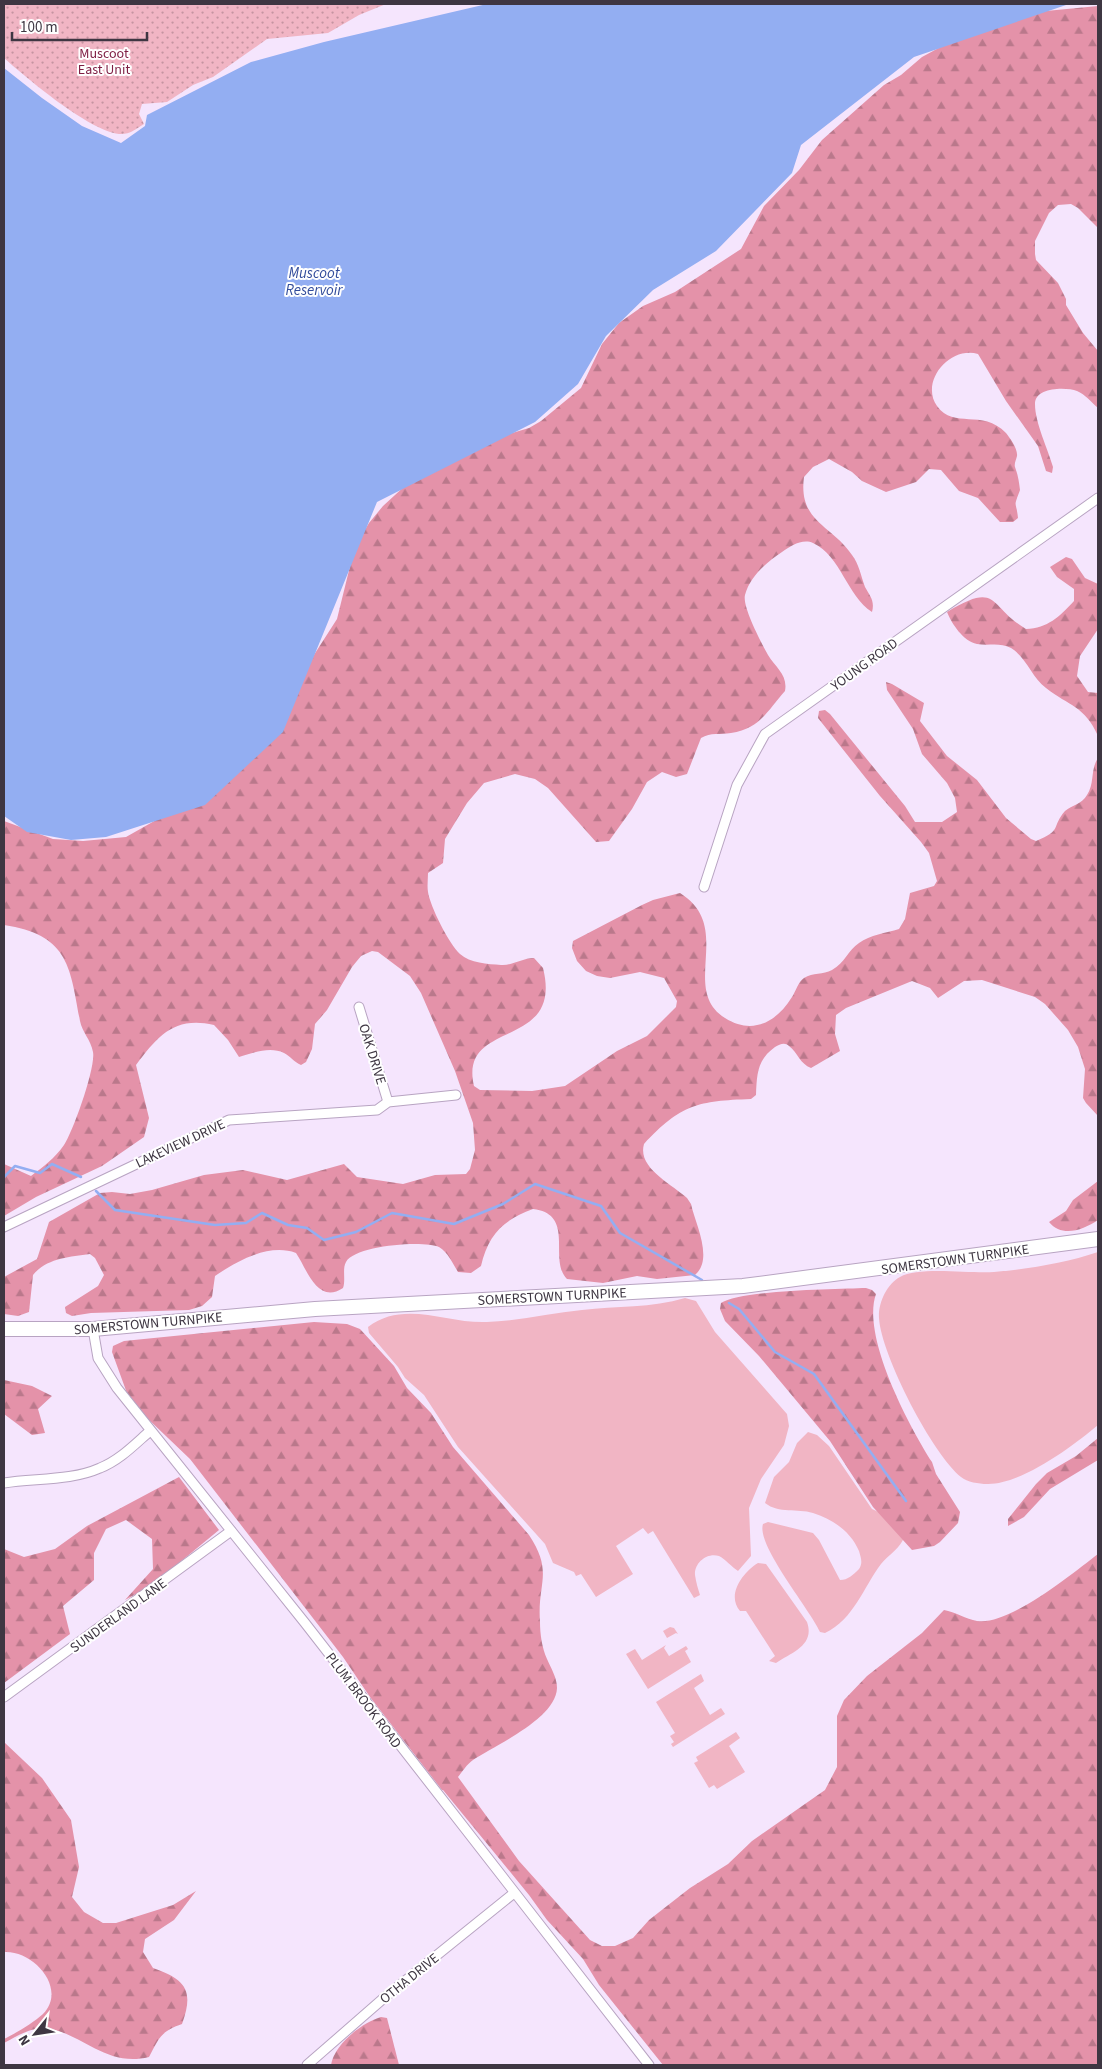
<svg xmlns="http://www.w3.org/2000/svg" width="1102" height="2069" font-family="'Source Sans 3',sans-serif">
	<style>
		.green { fill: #f1b5c4 }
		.forest { fill: url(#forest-firs) }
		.park { fill: url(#park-dots) }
		.water { fill: #93aef2 }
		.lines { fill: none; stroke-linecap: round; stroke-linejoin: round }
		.stream { stroke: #93aef2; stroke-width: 2.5 }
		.street-casing { stroke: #b8a4c2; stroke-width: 11 }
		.primary-casing { stroke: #b8a4c2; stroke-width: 16 }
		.street { stroke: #fff; stroke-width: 9 }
		.primary { stroke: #fff; stroke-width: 14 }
		.labels { text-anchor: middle; stroke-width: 4; stroke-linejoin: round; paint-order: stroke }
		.park-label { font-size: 14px; fill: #7e1e43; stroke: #fff }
		.street-label { font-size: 14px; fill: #3e3642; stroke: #fff }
		.water-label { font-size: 15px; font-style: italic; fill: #324c9b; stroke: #fff }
	</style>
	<defs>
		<pattern id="forest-firs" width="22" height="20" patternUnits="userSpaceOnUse" patternTransform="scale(1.25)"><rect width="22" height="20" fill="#e492a9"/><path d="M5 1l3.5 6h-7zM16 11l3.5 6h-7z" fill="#ba788b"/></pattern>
		<pattern id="park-dots" width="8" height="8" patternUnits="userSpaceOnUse" patternTransform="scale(1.25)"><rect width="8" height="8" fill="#f1b5c4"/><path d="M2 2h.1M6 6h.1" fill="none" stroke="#c594a1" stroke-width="1.8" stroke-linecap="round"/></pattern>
	</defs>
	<rect width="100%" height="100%" fill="#f5e5fd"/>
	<!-- green -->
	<g class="green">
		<path d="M1098 1252V1425C1073 1446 1021 1485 987 1484 979 1484 967 1482 961 1477 933 1455 881 1355 879 1318 878 1303 887 1284 900 1277 919 1266 971 1274 994 1272 1028 1269 1066 1263 1098 1252Z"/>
		<path d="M685 1298 696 1301 715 1332 787 1414 789 1426 784 1445 761 1479 749 1508 751 1556 738 1571C732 1567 725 1559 719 1556 707 1552 694 1563 695 1575 696 1582 698 1589 700 1595L694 1598 653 1531 648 1534 643 1528 616 1546 633 1574 596 1597 581 1574 576 1576 574 1572 553 1563 545 1544 458 1447 424 1395 405 1378 398 1367 369 1333 368 1327C404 1299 448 1324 487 1322 519 1321 551 1313 582 1310 616 1306 652 1308 685 1298Z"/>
		<path d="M808 1432 817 1435 829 1446 872 1509 885 1515 904 1537C901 1548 888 1555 881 1564 863 1588 854 1619 825 1633L820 1632C809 1608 756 1545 763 1524L768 1522 813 1533 819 1540 840 1580C848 1580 853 1575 859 1569 863 1563 861 1558 859 1551 851 1532 833 1519 813 1513 797 1508 779 1514 765 1503L774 1477 789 1462 797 1443Z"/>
		<path d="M758 1563 766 1564 807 1622C815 1645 793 1652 776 1663L769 1661 775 1656 746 1611H740C726 1595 743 1572 758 1563Z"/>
		<polygon points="670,1627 674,1628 678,1634 676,1633 667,1638 663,1631"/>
		<polygon points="666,1645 664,1648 669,1656 686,1646 688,1649 685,1651 691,1662 648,1689 626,1654 635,1649 642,1660"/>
		<polygon points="701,1674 704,1681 694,1688 710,1715 721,1708 725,1714 673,1747 671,1744 674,1742 670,1736 675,1733 656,1702"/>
		<polygon points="736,1732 740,1738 729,1746 745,1772 717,1789 714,1785 709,1788 694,1763 698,1761 696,1757"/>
	</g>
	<!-- forest -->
	<g class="forest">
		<path d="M1098 6V228L1078 208 1071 204 1058 205 1049 213 1035 241V254L1036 260 1058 283 1066 299V305L1083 333 1098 351V408C1092 403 1085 394 1077 391 1066 387 1035 387 1035 404 1035 423 1048 449 1053 467L1052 473 1046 471 1038 446 1006 401 978 354C949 346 920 382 937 406 954 430 982 408 1006 433 1010 438 1018 449 1017 456 1016 460 1014 464 1015 467 1018 475 1019 482 1020 490 1013 509 1016 499 1018 518L1013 522H1000L978 498 959 491 941 470 929 469 916 482 886 492 862 481 852 472 829 459 813 467 804 477C798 522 832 525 852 555 859 564 861 576 865 587 870 596 875 601 872 612 847 596 841 556 813 543 803 538 790 546 782 552 767 562 750 576 745 595 742 607 762 644 768 655 776 668 788 675 785 691 767 711 760 729 731 733 720 735 711 732 701 738L687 774 676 777 662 772 647 782 632 809 609 841 596 842 548 788 535 779 515 774 484 783 467 803 445 839 443 863 428 873C428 879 427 886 428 892 430 906 449 944 460 954 470 963 488 964 501 965 512 966 522 958 534 958L543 968C564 1051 458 1018 474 1086L480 1090 532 1091 565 1086 617 1051 647 1036 676 1007 677 1001 664 978 640 972 610 978 597 976 586 971 577 961 572 948 573 941 642 905 653 900 680 893C735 927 679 989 725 1018 752 1035 776 1023 792 997 796 991 798 982 804 978 813 972 823 975 832 970 845 963 848 950 859 943 870 935 886 933 899 929L905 919 910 893 934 886 937 881 929 853 921 842 880 796 818 718 819 711 825 710 830 714 905 806 915 822H942L957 812 955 798 947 783 922 754 913 729 887 690 886 682 892 684 924 703 920 721 947 756 977 780 1006 818 1031 839 1036 841C1063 830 1051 827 1065 811 1072 805 1082 804 1087 795 1095 783 1090 770 1098 758V1116L1086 1103 1083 1098 1085 1069 1078 1047 1068 1030 1045 1004 1035 997 982 980 964 981 938 998 930 988 912 981 846 1008 836 1015 835 1034 840 1051 811 1068C800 1064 798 1053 789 1046 785 1042 780 1044 775 1047 757 1060 757 1074 756 1095L751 1099C698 1101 681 1104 644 1144 637 1168 672 1184 687 1198L691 1204C695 1223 714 1259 695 1275L657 1279 637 1276 603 1283 567 1279C548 1260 576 1214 533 1209 503 1220 488 1235 481 1266L471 1273 458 1272C453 1264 448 1252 439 1247 424 1240 355 1245 346 1262 342 1269 346 1280 343 1288 317 1305 307 1269 296 1253 269 1243 237 1261 215 1276L212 1297 202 1306 189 1310 91 1313 72 1316 66 1313 65 1307 98 1286 104 1275 95 1258 90 1254C69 1257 47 1258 33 1275L29 1312 18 1316 4 1314V1277L37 1259 49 1222 100 1193 112 1192 130 1194 152 1190 204 1175 243 1170 287 1180 344 1164 357 1177 403 1184 435 1175 466 1174 470 1169 475 1150 473 1123 455 1071 421 993 410 976 378 952 372 951 361 956 352 967 327 1010 315 1024 312 1049 306 1062 301 1065C294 1062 290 1056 284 1053 270 1046 252 1053 239 1057L228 1040 214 1025C174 1016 158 1036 136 1065L149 1118 144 1137 102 1166 36 1197 4 1216V1164L31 1176C43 1167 55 1158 64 1145 73 1132 96 1067 93 1052 91 1040 82 1032 80 1021 70 965 68 935 4 925V821L53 839 83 841 126 837 165 815 303 672 337 619 355 546 369 523 383 506 419 473 496 438 529 428 541 421 581 388 602 344 619 323 643 306 675 292 741 249 764 206 799 170 822 140 884 85 901 75 922 57 946 44 1046 11Z"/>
		<path d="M1066 557 1072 559 1085 578 1098 584V629L1080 656 1077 676 1088 692 1098 693V736C1085 706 1069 706 1046 688 1032 678 1027 658 1011 648 1000 642 989 646 977 644 963 641 952 624 947 612 1000 580 988 607 1026 629 1048 628 1059 617 1074 601V589L1057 577 1050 567Z"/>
		<path d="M1098 1181V1220C1083 1230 1062 1238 1049 1222L1066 1211 1073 1200Z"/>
		<path d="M866 1288 872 1290 876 1294C861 1336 909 1426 932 1462L936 1474 960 1512 958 1523 940 1542 934 1546 912 1550 873 1507 830 1441 759 1356 725 1321 720 1309 721 1303C739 1290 839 1289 866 1288Z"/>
		<path d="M314 1322 347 1324 360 1329 394 1366 407 1388 431 1413 453 1447 529 1535C554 1573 537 1582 540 1622 540 1634 542 1648 547 1659 551 1668 557 1678 557 1688 556 1719 495 1745 473 1760 467 1764 462 1772 458 1777L519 1861 590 1940 602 1946H615L633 1938 649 1920 690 1888 728 1864 752 1841 825 1790 837 1767V1716L844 1700 867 1676 922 1633 944 1610C955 1612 966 1619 977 1621 1009 1626 1073 1573 1098 1554V2065H663L599 1985 583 1959 547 1920 529 1895 443 1790H442L370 1697 343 1657 190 1459 146 1417 128 1396 112 1352 113 1346 124 1341Z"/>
		<polygon points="4,1380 32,1386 52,1396 38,1409 45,1433 32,1435 4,1414"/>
		<polygon points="1098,1438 1098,1460 1050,1489 1024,1517 1008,1526 1008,1519 1036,1484 1047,1473 1076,1456"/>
		<polygon points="179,1477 219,1530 151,1586 125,1600 153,1569 152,1539 126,1520 106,1529 94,1553 94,1580 63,1606 70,1634 4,1683 4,1549 24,1557 55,1549 87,1526"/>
		<path d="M4 1742 42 1778 71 1820 79 1867 72 1897 84 1912 103 1923H116L173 1905 196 1891 174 1920 145 1939 143 1952 153 1968C184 1979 195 1989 182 2024 161 2031 159 2038 149 2057 101 2069 76 2024 36 2029 24 2031 14 2038 4 2043V2039C16 2033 33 2023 43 2014 68 1988 33 1950 4 1952Z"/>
		<path d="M381 2017 387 2018 399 2065H331C334 2045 361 2023 381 2017Z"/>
	</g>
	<!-- park -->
	<path class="park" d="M4 4H386L359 15 328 33 267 39 213 77 193 85 167 102 142 104 139 114 144 124C136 129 129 135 119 134 88 130 28 79 4 58Z"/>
	<!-- water -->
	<polygon class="water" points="487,4 1069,4 914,57 801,145 792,173 716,251 653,290 606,336 578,384 535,422 377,502 283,732 205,805 106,837 71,840 27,832 4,816 4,68 42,98 82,126 121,143 145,126 147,115 251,62 324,42"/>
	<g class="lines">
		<!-- stream -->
		<g class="stream">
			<polyline points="4,1177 15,1166 40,1173 52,1164 81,1177"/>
			<polyline points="96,1191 115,1210 215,1225 246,1223 262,1213 288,1225 307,1228 324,1240 356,1232 392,1213 454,1224 503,1204 535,1184 601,1206 620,1233 702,1280"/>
			<polyline points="729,1303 739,1309 775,1352 814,1374 906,1501"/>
		</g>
		<!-- street casing -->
		<g class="street-casing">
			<g id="street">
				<polyline points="704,887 737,785 765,734 1098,498"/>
				<polyline points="359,1007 388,1102"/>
				<polyline points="4,1227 229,1120 377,1110 388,1102 456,1095"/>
				<polyline points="93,1329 98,1358 117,1388 305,1623 649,2065"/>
				<path d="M4 1483C35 1478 71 1481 100 1468 120 1460 135 1444 150 1431"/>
				<polyline points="4,1697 231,1531"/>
				<polyline points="307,2065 385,1997 514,1893"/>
			</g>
		</g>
		<!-- primary casing -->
		<g class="primary-casing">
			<polyline id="primary" points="4,1329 93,1329 315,1309 743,1286 1098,1239"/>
		</g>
		<!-- street -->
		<use href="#street" class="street"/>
		<!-- primary -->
		<use href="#primary" class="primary"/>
	</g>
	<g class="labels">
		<!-- park labels -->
		<g class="park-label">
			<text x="104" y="58">Muscoot<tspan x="104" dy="16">East Unit</tspan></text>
		</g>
		<!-- street labels -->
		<g class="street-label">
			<text transform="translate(864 664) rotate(-36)" y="5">YOUNG ROAD</text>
			<text transform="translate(373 1054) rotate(73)" y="5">OAK DRIVE</text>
			<text transform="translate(180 1143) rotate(-25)" y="5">LAKEVIEW DRIVE</text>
			<text transform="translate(955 1259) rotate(-8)" y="5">SOMERSTOWN TURNPIKE</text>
			<text transform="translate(552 1296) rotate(-3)" y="5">SOMERSTOWN TURNPIKE</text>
			<text transform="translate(148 1323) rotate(-5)" y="5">SOMERSTOWN TURNPIKE</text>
			<text transform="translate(118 1615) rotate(-36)" y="5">SUNDERLAND LANE</text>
			<text transform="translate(364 1700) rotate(53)" y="5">PLUM BROOK ROAD</text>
			<text transform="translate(409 1978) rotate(-39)" y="5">OTHA DRIVE</text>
		</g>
		<!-- water labels -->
		<g class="water-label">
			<text x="314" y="278">Muscoot<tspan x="314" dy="17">Reservoir</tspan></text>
		</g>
	</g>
	<!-- border -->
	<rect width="1102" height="2069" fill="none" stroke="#3e3642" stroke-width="10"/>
	<!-- north arrow -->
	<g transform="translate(35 2034) rotate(240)" stroke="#ffffff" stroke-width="4" paint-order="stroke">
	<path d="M0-4L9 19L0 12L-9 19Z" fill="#3e3642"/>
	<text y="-8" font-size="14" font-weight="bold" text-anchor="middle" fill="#3e3642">N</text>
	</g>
	<!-- scale -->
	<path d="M12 32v8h135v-8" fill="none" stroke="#3e3642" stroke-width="2.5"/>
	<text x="20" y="32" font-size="15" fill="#3e3642" stroke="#ffffff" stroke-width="4" paint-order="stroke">100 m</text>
</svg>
